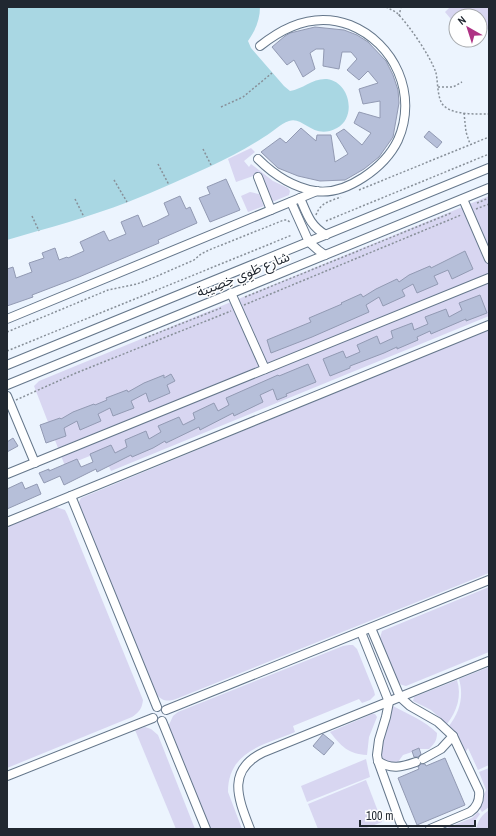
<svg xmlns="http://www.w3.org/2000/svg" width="496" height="836" font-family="'Archivo Narrow','Noto Sans Arabic',sans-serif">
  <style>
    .green { fill: #d8d6f1 }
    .water { fill: #a9d7e3 }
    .building { fill: #b6bfd9; stroke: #929ab3 }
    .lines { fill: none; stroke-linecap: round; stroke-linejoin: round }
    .minor-casing { stroke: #65778b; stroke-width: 10 }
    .path { stroke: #889099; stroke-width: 1.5; stroke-dasharray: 2 2; stroke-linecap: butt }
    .minor { stroke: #fff; stroke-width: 8 }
    .labels { text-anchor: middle; stroke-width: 3; stroke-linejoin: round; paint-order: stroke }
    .street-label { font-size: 14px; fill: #212831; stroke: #fff }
  </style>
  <rect width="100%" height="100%" fill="#ecf4fe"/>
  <g class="green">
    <polygon points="450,7 489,7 489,28 480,36 480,16 456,16 456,25 445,12"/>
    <polygon points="251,148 255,152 244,161 249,167 251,164 273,181 288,188 290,191 289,195 272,202 259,174 236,182 228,159"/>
    <polygon points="250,192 259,194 264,206 248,212 241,196"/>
    <polygon points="489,196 489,316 111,471 102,451 65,466 34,386 39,381"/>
    <path d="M489,329V573L176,699C167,702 162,701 156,694L80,507L79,502L81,498Z"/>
    <path d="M56,507L65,510L67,514L143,700C142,709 139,712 132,717L7,768V527Z"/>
    <polygon points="489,587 489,652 406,686 402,685 397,682 380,638 382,631"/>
    <path d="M349,645H353L357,649L374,691L375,695L370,700L362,703L359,699L293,726L295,732C264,745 228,751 228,792L242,829H210L168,727L173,716L178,712L343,646Z"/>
    <path d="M489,667V765L478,770L468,748L465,753L458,737L449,726C460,712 464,696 459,679Z"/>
    <path d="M457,680C462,696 457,711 447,724L431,710L413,701L414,697Z"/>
    <path d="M393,706C408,714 425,721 437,733C437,741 434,744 429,749H421L403,755L398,762L393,763L386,762L382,759L380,753L384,737Z"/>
    <path d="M372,714H375L377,717L369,737L367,755C348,754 341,746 330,732Z"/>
    <polygon points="145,727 151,729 158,735 195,829 176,829 135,730"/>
    <polygon points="366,759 370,777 307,802 301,786"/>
    <path d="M489,768V807L482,812L480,809C482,802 482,797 486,790L479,772Z"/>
    <polygon points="366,780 382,822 364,829 318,829 308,804"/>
    <path d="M489,810V829H476C478,820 482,815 489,810Z"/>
    <polygon points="478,812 480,814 475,821 473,829 444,829 472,818"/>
  </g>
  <path class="water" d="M7,7H260C260,20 255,31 248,41L251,48L284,86L290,91C303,89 313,78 327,79C350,82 357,117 337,128C313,141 304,116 289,121C280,124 273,132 264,137C247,148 230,157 211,166C184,178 156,191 128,202C89,217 48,228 7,240Z"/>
  <g class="building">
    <polygon points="315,27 344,30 357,35 368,42 386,61 393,75 398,90 399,103 393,137 379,157 364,169 345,180 320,181 298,176 278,168 261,152 280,138 286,143 301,128 316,141 317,135 331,135 335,162 348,154 336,134 344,129 362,145 371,133 354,123 359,112 380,118 380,101 363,104 359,89 378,83 368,71 359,80 347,70 357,59 351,52 342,52 339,69 323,66 324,49 316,49 310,53 315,69 303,77 294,60 287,65 272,47 285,36 290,33"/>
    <polygon points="429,131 442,142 437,148 424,137"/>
    <polygon points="226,179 240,210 210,222 199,198 210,194 207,187"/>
    <polygon points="180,196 186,209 190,207 197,223 158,240 159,243 79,277 32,295 33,297 7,306 7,269 13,267 16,278 32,272 29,263 44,258 42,253 55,248 59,260 67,257 68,258 84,251 80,242 104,231 109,241 126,234 121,222 138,215 143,227 157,221 169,215 164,203"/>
    <polygon points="465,251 473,269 452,279 448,270 434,276 438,284 417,293 413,284 402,290 405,296 383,306 379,297 366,305 369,312 312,337 271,353 267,340 311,322 309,318 342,304 341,303 361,294 363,297 376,289 397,279 399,282 409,275 430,266 431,268"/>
    <polygon points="480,295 487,313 466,321 466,319 431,334 430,331 417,337 418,340 397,349 397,347 384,353 350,366 350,368 330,376 323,359 343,351 346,358 360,352 357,345 377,336 380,344 393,338 391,331 412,323 414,330 428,324 425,317 446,309 449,317 462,310 459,303"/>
    <polygon points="308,364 316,382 286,394 287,396 277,400 273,389 260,395 263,402 234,416 233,413 200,430 199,427 166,443 165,441 153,448 132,457 131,455 97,472 96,469 64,485 60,476 44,483 39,473 49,469 49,471 77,459 81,467 93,462 90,454 111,445 115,453 127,447 125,440 146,431 149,439 161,432 158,426 179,417 183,425 195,419 193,413 214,403 218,411 229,405 226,398 278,375 279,376"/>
    <polygon points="171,374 175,381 167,385 170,393 149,402 146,393 131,401 134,408 113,416 110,408 98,414 101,421 80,430 77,421 64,428 66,436 46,443 40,425 60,418 61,419 73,412 94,404 95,405 107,400 106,398 127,390 128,392 144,383 164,375 164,378"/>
    <polygon points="13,438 18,446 7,452 7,442"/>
    <polygon points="22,482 25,489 37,484 41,494 7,509 7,489"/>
    <polygon points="323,734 334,743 324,755 313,746"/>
    <polygon points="419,748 421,754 418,757 414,757 412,751"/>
    <polygon points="445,758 465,805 417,825 398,778 419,769 418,767 421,764 425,764 426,766"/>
  </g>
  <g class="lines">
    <defs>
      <g id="minor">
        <path d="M258,159C274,175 292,187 315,191C346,196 385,167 398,140C418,95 395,43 350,25C316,12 286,25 260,46"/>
        <polyline points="258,177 271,210"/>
        <path d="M300,198C307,214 310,226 326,235"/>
        <polyline points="463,199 489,259"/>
        <polyline points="291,202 309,242 318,250 325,255"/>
        <polyline points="231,293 265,369"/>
        <polyline points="7,319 317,191"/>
        <polyline points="7,365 489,168"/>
        <polyline points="7,385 489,188"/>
        <polyline points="7,396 35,463"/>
        <polyline points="7,474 489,278"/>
        <polyline points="71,496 157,707"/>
        <polyline points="7,522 489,325"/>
        <path d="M371,628L400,697L410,706L438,722L453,736L479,791C480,800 477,807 470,812L430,829"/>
        <polyline points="361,632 389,702 386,717 379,740 377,755 378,761 400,822 404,829"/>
        <polyline points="166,710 489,580"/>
        <polyline points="162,721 206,829"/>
        <polyline points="423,759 441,749 453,736"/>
        <path d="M378,761C391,770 402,767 416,762"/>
        <polyline points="7,776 153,718"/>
        <path d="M250,829C238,798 226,770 264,752L489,661"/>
      </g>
    </defs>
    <use href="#minor" class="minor-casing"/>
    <g class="path">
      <path d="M386,7C390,9 394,11 397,13C409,25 431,57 436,73C438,81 437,100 444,106C454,115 476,114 489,114"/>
      <polyline points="399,16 401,7"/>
      <polyline points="438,87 453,87 462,82"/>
      <polyline points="221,107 243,97 272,73"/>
      <polyline points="464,113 466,132 470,144"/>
      <polyline points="203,149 211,165"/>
      <polyline points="158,164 169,185"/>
      <polyline points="114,180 127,202"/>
      <polyline points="359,190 489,137"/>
      <polyline points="75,199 84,217"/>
      <polyline points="477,203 489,198"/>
      <polyline points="476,209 489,204"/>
      <path d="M316,215C320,203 330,201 341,197"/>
      <polyline points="32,216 39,231"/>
      <polyline points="326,221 489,154"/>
      <polyline points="245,297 451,213"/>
      <polyline points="244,305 461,215"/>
      <polyline points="7,332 108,290 137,284 155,277 194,260 201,254 209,250 284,220 287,220 291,223"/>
      <polyline points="145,338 221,308"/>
      <polyline points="7,351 292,235"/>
      <polyline points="16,400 76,373 231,311"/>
    </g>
    <use href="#minor" class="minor"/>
  </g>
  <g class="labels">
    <g class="street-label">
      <text transform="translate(243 274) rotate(-22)" y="5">شارع طَوِي خِصِيبة</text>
    </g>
  </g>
  <rect width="496" height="836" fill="none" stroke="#212831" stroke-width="16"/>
  <g transform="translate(468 28) rotate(321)"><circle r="19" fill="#ffffff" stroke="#a6a9ad"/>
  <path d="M0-3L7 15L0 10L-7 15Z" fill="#ae3284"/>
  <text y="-6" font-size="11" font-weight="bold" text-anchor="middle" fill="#212831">N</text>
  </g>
  <path d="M360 820v6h115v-6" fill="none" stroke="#212831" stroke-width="2"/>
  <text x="366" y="820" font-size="12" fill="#212831" stroke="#ffffff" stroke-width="3" paint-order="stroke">100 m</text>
</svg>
